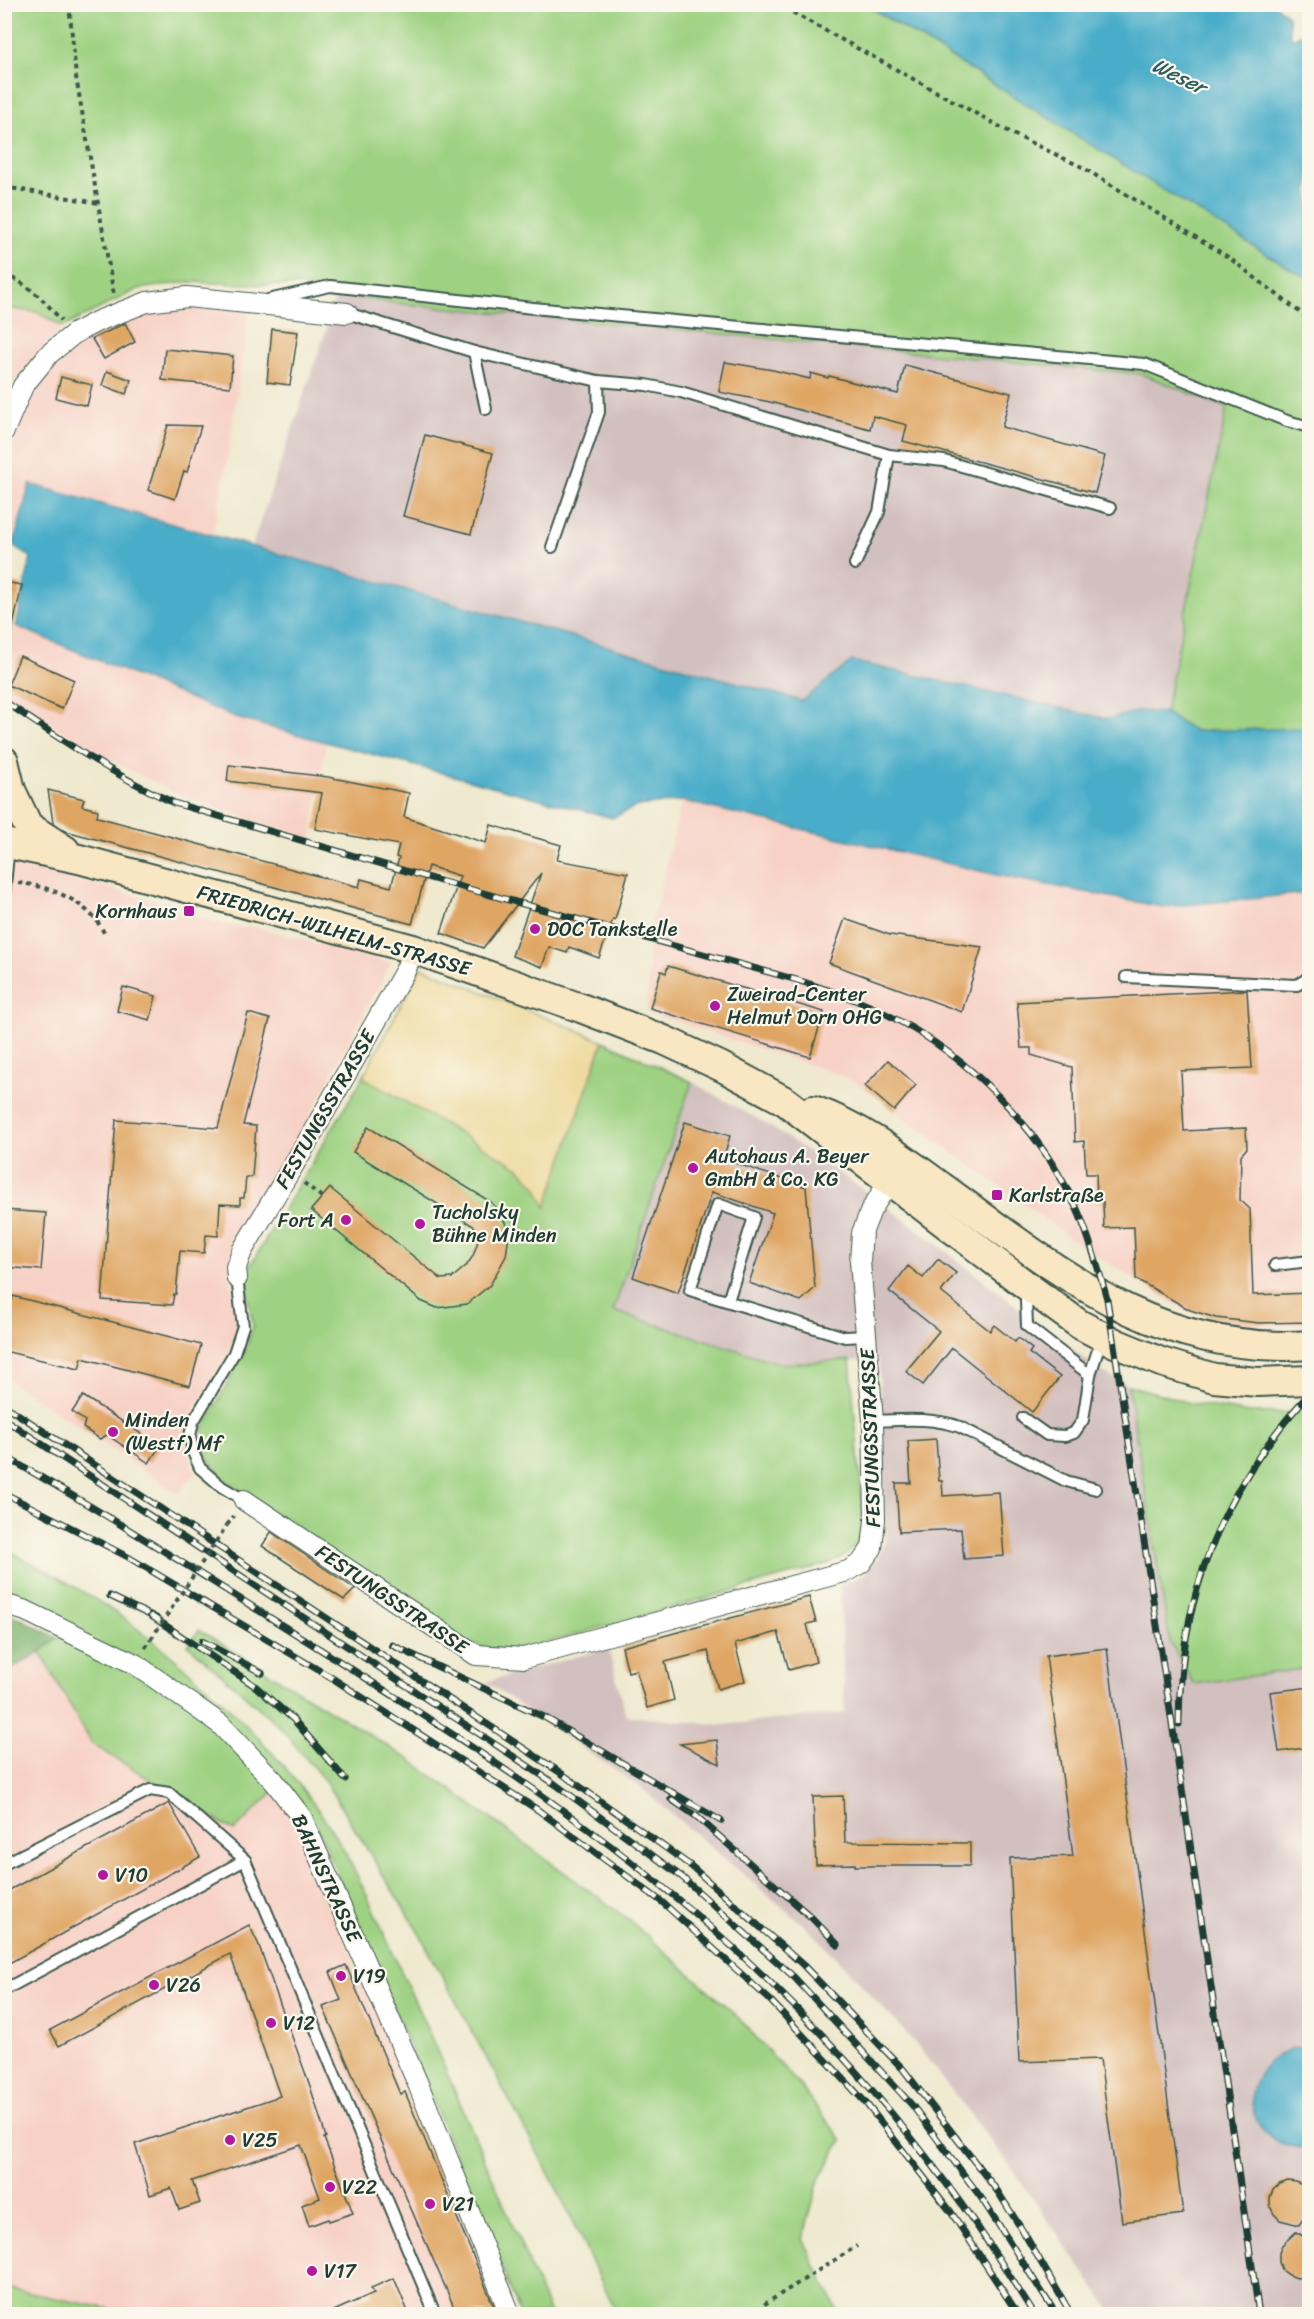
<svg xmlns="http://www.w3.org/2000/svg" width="1314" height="2319" font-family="Sriracha,sans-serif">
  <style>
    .built { fill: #f7d1c6 }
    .industrial { fill: #d2bfbf }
    .green { fill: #9ed182; stroke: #5e875b; stroke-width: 1.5 }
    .forest { fill: #7eb370; stroke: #4e7852; stroke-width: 1.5 }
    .sand { fill: #eeda9e; stroke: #868c69; stroke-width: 1.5 }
    .water { fill: #4aadc9; stroke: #34757e; stroke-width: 1.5 }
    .building { fill: #dfa663 }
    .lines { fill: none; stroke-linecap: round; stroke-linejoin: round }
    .service-casing { stroke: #3e574b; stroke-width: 14 }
    .minor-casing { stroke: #3e574b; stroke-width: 22 }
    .secondary-casing { stroke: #3e574b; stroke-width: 32 }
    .path { stroke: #3e574b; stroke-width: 4; stroke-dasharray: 4.5 4.5; stroke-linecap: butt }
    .service { stroke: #fff; stroke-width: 10 }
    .minor { stroke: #fff; stroke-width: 20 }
    .secondary { stroke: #f9e7c3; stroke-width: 28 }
    .rail-casing { stroke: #1f3d34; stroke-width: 7 }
    .rail { stroke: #fbf7ec; stroke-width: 4.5; stroke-dasharray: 14; stroke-linecap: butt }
    .path-bridge { stroke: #3e574b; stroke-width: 4; stroke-dasharray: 4.5 4.5; stroke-linecap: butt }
    .poi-dot { fill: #b5179e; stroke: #fbf7ec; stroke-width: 2 }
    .labels { text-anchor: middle; stroke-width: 4.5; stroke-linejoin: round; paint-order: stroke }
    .poi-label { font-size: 20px; fill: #1f3d34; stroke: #fbf7ec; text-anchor: start }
    .street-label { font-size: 20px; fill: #1f3d34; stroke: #fbf7ec }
    .water-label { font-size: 21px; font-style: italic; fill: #2c5f61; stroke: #fbf7ec }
  </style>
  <rect width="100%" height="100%" fill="#fbf7ec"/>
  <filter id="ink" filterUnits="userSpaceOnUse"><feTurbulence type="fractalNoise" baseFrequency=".0167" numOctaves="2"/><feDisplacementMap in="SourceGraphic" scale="12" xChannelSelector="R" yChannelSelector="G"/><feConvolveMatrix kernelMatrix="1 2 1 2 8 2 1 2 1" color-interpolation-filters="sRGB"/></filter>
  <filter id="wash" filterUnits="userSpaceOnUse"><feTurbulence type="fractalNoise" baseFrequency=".008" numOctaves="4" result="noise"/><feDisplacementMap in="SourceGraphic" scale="24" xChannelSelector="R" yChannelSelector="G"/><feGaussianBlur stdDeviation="1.35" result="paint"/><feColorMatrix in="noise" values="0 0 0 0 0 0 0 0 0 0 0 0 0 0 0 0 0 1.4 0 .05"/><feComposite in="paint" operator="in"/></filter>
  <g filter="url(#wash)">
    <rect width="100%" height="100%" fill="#efe9cf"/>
    <g class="built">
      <polygon points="183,305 249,312 227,461 213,535 30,484 13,546 5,541 5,455 28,400 57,362 89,338 126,319"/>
      <polygon points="5,308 37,312 63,327 39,351 11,388 5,404"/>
      <polygon points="16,626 239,719 326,742 311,839 189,799 97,754 8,695 5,681 4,632 13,634"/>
      <polygon points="682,801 1001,876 1163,907 1309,893 1309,1325 1243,1326 1186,1311 1083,1247 857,1083 832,1072 647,1012 650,931"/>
      <polygon points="4,855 36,869 171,905 170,910 246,929 247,925 391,963 231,1264 232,1288 238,1326 230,1351 188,1420 186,1436 188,1454 196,1472 179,1494 5,1378"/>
      <polygon points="40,1652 92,1744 274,1792 297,1824 500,2314 48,2314 43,2296 5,2288 4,1672"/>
    </g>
    <g class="industrial">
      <polygon points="335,294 1142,374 1227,408 1165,713 1139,711 1108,719 853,661 802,701 252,546 330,319"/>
      <polygon points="692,1082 763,1122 824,1162 912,1225 1100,1371 1128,1385 1170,1642 1194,1684 1309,1668 1309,2314 1113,2314 1010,2166 916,2044 813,1933 640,1787 486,1682 608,1648 626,1716 723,1725 845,1713 840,1585 863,1575 877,1558 886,1540 879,1360 782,1364 612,1311"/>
    </g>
    <g class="green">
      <polygon points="5,5 866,5 1292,270 1309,278 1309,728 1195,731 1165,713 1227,408 1142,374 386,302 335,294 301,286 188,282 138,289 63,327 37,312 5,308"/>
      <path d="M603,1041L692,1082L613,1311L782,1364L850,1360L864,1523C857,1548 851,1554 828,1564L524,1649H489L463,1642L222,1477L205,1455L203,1430L247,1346L253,1326L248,1297L247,1271L363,1077L518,1167L535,1185L546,1206Z"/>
      <polygon points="1128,1385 1190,1403 1249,1413 1309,1412 1309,1668 1194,1684 1170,1642"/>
      <path d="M4,1548C47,1571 91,1594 130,1623C199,1676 264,1736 316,1807C352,1855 376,1917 401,1971C453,2084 502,2199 550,2314H520L491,2240L318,1829L284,1781L234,1831L92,1744L40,1652L70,1627L5,1594Z"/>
      <polygon points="199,1630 409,1759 628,1919 734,2013 800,2086 842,2140 819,2179 803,2239 839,2314 617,2314 556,2187 419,1933 325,1781 279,1726 188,1645"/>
      <polygon points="5,2288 135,2314 5,2314"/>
    </g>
    <polygon class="forest" points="5,1613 17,1617 57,1638 40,1652 5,1672"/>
    <polygon class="sand" points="421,967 603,1041 546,1207 535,1185 518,1167 363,1077"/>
    <g class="water">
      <path d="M867,5H1275C1297,21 1285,18 1291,38H1295L1309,28V278L1292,270Z"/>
      <polygon points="30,484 802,701 852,661 1108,719 1139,711 1165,713 1195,731 1309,728 1309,893 1163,907 1001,876 682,801 638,806 612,818 239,719 16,626 31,557 13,546"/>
      <path d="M1293,2048H1309V2148C1243,2150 1230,2071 1293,2048Z"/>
    </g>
    <g id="blocks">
      <g class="building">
        <polygon points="125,323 135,342 104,359 92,339"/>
        <polygon points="272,329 298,332 290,385 267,382"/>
        <polygon points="165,349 233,356 230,387 162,380"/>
        <polygon points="725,362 773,370 810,379 811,373 828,378 829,376 898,394 905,365 1011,393 1002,427 1105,456 1095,493 903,441 907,425 873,416 870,429 770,402 719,392"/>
        <polygon points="107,371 131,380 126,394 102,385"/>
        <polygon points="61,377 92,385 87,406 56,398"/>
        <polygon points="168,425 201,426 187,472 184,471 175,499 148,490"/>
        <polygon points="425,435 493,453 471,534 403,516"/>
        <polygon points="4,582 22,585 11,635 4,634"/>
        <polygon points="20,656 74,680 62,709 8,685"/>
        <polygon points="229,765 328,777 409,793 404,817 486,843 491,825 561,845 557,860 628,873 615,920 613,919 599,958 569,947 567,953 549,947 542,967 512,956 541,873 483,948 441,933 460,876 428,866 412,924 66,831 53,822 48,790 84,799 82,806 98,810 97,817 359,887 361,879 391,887 399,858 396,857 399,845 315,829 322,793 227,781"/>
        <polygon points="845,919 890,935 982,947 962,1012 829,963"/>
        <polygon points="668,966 824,1012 810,1057 650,1008 661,971 666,973"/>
        <polygon points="123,987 156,996 150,1020 117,1011"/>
        <polygon points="1247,990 1252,1068 1181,1071 1184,1131 1246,1128 1247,1148 1241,1155 1240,1200 1250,1209 1253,1295 1310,1293 1310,1322 1259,1323 1216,1318 1190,1310 1136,1279 1134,1227 1104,1228 1103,1202 1097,1202 1096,1174 1086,1174 1084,1141 1075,1142 1072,1067 1031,1055 1031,1048 1021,1048 1017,1002"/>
        <polygon points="248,1013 270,1019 243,1125 256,1126 252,1177 246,1177 244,1198 240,1198 240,1205 220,1204 218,1236 206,1235 204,1253 180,1251 176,1294 174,1294 172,1305 102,1300 116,1120 218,1128"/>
        <polygon points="888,1060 916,1085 894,1111 865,1086"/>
        <polygon points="685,1122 730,1136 723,1159 806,1187 815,1288 801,1301 749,1283 773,1213 712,1192 678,1293 633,1277"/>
        <polygon points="368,1127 491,1202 502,1214 509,1234 506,1256 490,1285 467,1304 437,1308 421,1301 311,1210 330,1188 441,1279 452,1278 467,1265 473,1256 479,1238 475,1227 353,1152"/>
        <polygon points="4,1210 46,1213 41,1270 4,1267"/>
        <polygon points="938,1259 956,1273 941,1292 990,1331 994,1325 1015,1342 1018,1338 1032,1349 1029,1353 1060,1377 1032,1412 952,1348 923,1385 906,1371 939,1331 889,1291 908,1266 923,1278"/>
        <polygon points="13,1296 201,1345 190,1386 82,1358 79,1369 4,1351 4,1329"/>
        <polygon points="83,1396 160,1446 149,1463 107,1435 100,1439 83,1428 85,1421 72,1412"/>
        <polygon points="936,1439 939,1481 942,1481 943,1496 999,1492 1004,1556 964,1559 961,1529 899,1532 896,1483 911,1483 908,1441"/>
        <polygon points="271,1532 355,1589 344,1600 294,1567 262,1546"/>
        <polygon points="809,1597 816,1622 807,1624 816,1662 789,1670 778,1632 756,1638 735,1644 745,1681 718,1689 708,1651 685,1657 665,1662 674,1700 647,1708 636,1670 628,1672 622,1647"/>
        <polygon points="1107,1648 1183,2214 1122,2222 1100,2059 1019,2062 1010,1858 1073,1856 1046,1656"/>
        <polygon points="1310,1687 1310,1747 1279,1752 1270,1692"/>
        <polygon points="717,1740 720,1764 680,1744"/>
        <polygon points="843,1796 845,1842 970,1843 970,1866 855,1866 855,1864 816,1865 813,1797"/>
        <polygon points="169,1803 200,1857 4,1966 4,1893"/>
        <polygon points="249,1925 258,1943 310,2086 326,2137 324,2138 353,2213 329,2221 328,2219 309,2226 302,2205 320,2198 301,2145 192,2181 200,2203 179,2210 171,2188 150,2195 135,2144 280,2096 230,1954 59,2046 50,2030"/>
        <polygon points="346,1965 400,2094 405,2092 497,2314 457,2314 323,2007 341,2000 330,1972"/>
        <polygon points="1288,2181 1296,2182 1304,2186 1310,2196 1309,2210 1299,2225 1280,2220 1274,2214 1270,2206 1270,2198 1273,2190 1280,2184"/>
        <polygon points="1296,2232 1310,2240 1310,2276 1297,2278 1289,2275 1282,2270 1279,2262 1279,2253 1282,2245"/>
        <polygon points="394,2278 409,2314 327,2314 374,2293 371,2288"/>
      </g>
    </g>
  </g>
  <g filter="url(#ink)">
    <use href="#blocks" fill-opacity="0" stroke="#3e574b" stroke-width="1.5"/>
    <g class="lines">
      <defs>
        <g id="service">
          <polyline points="268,300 330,286 533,308 1144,364 1287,421 1310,427"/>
          <polyline points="347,313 474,352 486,409"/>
          <polyline points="474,352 598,381 599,412 552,547"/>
          <polyline points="598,381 646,385 681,392 889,455 944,461 1110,508"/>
          <polyline points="855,564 879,512 889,455"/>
          <polyline points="4,895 9,845"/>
          <polyline points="1126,977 1297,985 1310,977"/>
          <polyline points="1275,1265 1310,1261"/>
          <polyline points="237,1278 243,1326 234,1353 193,1422 190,1436 193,1452 200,1468 222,1487 244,1500"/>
          <polyline points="1031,1289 1026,1301 1027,1326 1090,1375"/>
          <polyline points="728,1301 754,1217 718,1204 690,1290 845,1337 866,1336"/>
          <polyline points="1023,1418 1047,1435 1065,1436 1074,1433 1083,1420 1090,1375 1102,1337"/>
          <path d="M873,1421C903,1420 931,1417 960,1427L1066,1481L1096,1489"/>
          <polyline points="4,1864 150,1790 169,1793 245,1860 435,2314"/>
          <polyline points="4,1990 245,1860"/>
        </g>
        <g id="minor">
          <polyline points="4,431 23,386 49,354 75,333 98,321 147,302 187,297 347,313"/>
          <polyline points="237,1278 236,1267 242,1251 305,1146 406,969 413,949"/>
          <polyline points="244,1500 476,1655 524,1658 848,1571 861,1563 872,1548 875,1520 873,1421 860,1261 862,1233 871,1210 896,1171"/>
          <polyline points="4,1604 26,1611 135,1664 220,1724 274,1781 302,1818 418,2084 510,2314"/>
        </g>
        <g id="secondary">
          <polyline points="4,761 11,790 28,826 65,850"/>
          <polyline points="4,843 79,859 413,949 581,1008 664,1040 722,1067 785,1101 1031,1289 1079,1324 1115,1343 1161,1362 1214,1378 1258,1382 1310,1380"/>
          <path d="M813,1110C860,1126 902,1158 942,1187C1058,1271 1157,1356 1310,1345"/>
        </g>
      </defs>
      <use href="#service" class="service-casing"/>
      <use href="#minor" class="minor-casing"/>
      <use href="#secondary" class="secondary-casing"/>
      <g class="path">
        <polyline points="69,4 76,77 114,295"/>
        <polyline points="777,4 1015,135 1082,167 1228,257 1310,320"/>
        <polyline points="4,187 98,203"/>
        <path d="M4,275C29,283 45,302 61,320"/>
        <path d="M18,883C52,886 91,903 105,935"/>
        <polyline points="304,1183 322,1197"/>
        <polyline points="227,1525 234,1516"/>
        <polyline points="145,1648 151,1639"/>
        <polyline points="749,2314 857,2246"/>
      </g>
      <use href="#service" class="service"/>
      <use href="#minor" class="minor"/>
      <use href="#secondary" class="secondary"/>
      <defs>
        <g id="rail">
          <path d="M4,701C60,739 113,775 174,803L433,879L797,980C828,990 860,1000 890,1016C970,1057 1039,1127 1077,1209C1090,1238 1098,1268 1107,1299L1184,1802L1259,2314"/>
          <polyline points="4,1405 561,1773 691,1866 803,1965 903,2069 998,2192 1024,2233 1071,2314"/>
          <polyline points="4,1419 555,1784 682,1877 794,1977 912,2105 982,2199 1056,2314"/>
          <path d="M4,1456C107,1514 207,1578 307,1641C473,1745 637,1851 777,1989C847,2057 911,2133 967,2212C991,2245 1012,2280 1034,2314"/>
          <polyline points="4,1493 128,1557 332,1678 538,1810 662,1902 770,2000 865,2102 951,2212 1018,2314"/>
          <polyline points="110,1596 156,1618"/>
          <polyline points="150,1615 255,1686 293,1719 345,1779"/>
          <polyline points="202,1641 262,1673"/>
          <polyline points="392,1645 544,1717 721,1821"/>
          <path d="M1179,1724C1179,1596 1222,1487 1310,1393"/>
          <polyline points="671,1799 696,1816 811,1917 838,1945"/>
        </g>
      </defs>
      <use href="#rail" class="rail-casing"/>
      <use href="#rail" class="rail"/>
      <polyline class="path-bridge" points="151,1639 227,1525"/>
    </g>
  </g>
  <g class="poi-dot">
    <rect x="183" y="905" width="12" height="12" rx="3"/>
    <circle cx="535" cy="929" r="6"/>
    <circle cx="715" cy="1006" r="6"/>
    <circle cx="693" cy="1168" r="6"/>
    <rect x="991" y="1189" width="12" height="12" rx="3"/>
    <circle cx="346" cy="1220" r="6"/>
    <circle cx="420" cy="1224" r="6"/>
    <circle cx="113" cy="1432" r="6"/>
    <circle cx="103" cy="1875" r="6"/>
    <circle cx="341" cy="1976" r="6"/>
    <circle cx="154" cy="1985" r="6"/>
    <circle cx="271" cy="2023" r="6"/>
    <circle cx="230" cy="2140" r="6"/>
    <circle cx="330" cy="2187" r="6"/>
    <circle cx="430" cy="2204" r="6"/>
    <circle cx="312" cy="2271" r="6"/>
  </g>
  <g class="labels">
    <g class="poi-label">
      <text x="177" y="918" text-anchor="end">Kornhaus</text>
      <text x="547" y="936">DOC Tankstelle</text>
      <text x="727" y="1001">Zweirad-Center<tspan x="727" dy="23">Helmut Dorn OHG</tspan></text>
      <text x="705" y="1163">Autohaus A. Beyer<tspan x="705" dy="23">GmbH &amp; Co. KG</tspan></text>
      <text x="1009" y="1202">Karlstraße</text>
      <text x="432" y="1219">Tucholsky<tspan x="432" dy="23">Bühne Minden</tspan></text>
      <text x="334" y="1227" text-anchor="end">Fort A</text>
      <text x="125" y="1427">Minden<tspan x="125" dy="23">(Westf) Mf</tspan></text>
      <text x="115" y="1882">V10</text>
      <text x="353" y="1983">V19</text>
      <text x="166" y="1992">V26</text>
      <text x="283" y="2030">V12</text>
      <text x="242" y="2147">V25</text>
      <text x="342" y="2194">V22</text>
      <text x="442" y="2211">V21</text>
      <text x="324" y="2278">V17</text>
    </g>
    <g class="street-label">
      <text transform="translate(334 930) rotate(16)" y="7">FRIEDRICH-WILHELM-STRASSE</text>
      <text transform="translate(325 1109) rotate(-60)" y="7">FESTUNGSSTRASSE</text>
      <text transform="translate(870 1438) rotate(-92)" y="7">FESTUNGSSTRASSE</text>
      <text transform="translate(392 1599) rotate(34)" y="7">FESTUNGSSTRASSE</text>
      <text transform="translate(327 1878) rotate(65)" y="7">BAHNSTRASSE</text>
    </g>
    <g class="water-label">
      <text transform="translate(1179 76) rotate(26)" y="7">Weser</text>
    </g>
  </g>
  <rect width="1314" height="2319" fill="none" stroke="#fbf7ec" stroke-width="24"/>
</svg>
